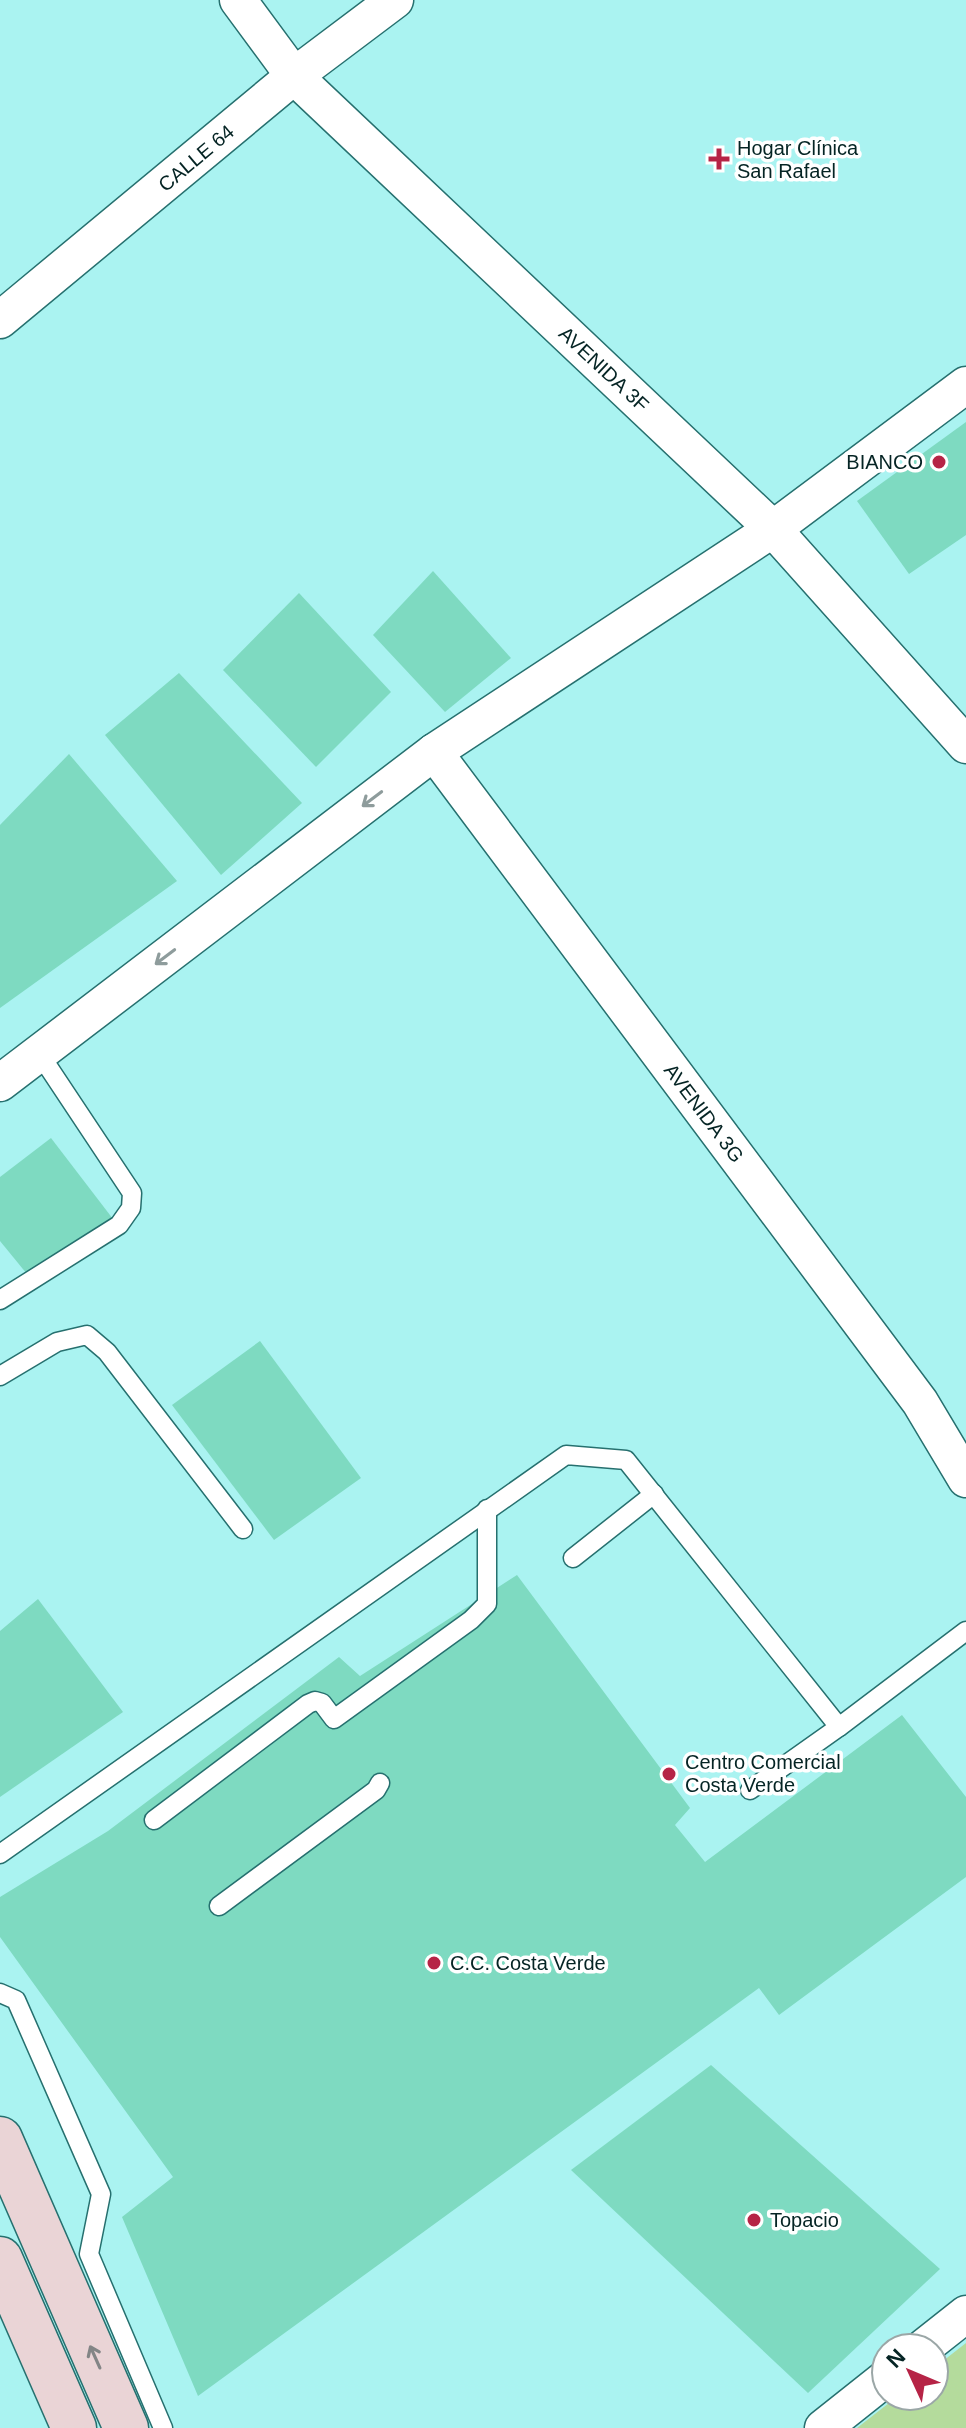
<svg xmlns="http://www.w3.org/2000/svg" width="966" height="2428" font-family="Arial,sans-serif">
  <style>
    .green { fill: #b4db9c }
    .building { fill: #7edac1 }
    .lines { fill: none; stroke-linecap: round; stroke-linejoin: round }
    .lane-casing { stroke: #26706f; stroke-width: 21 }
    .street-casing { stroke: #26706f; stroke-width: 39 }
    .secondary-casing { stroke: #26706f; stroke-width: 47 }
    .lane { stroke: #fff; stroke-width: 18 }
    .street { stroke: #fff; stroke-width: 36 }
    .secondary { stroke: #ead4d6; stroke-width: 44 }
    .oneway { stroke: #8e9c9c }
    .oneway2 { stroke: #838586 }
    .poi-dot { fill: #b62446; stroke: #fff; stroke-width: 3 }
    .labels { text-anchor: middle; stroke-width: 7; stroke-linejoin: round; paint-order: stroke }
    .poi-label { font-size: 20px; fill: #052424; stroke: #fff; text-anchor: start }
    .street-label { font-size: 20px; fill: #052424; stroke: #fff }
  </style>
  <rect width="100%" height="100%" fill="#aaf3f1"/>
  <polygon class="green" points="966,2343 966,2428 857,2428 898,2396 934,2396 934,2368"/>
  <g class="building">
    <polygon points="966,422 966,535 909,574 857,501"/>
    <polygon points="433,571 511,658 445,712 373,635"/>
    <polygon points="299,593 391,692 316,767 223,670"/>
    <polygon points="179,673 302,803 221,875 105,735"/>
    <polygon points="69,754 177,881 0,1008 0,825"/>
    <polygon points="51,1138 113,1219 27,1274 0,1241 0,1177"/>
    <polygon points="260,1341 361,1478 274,1540 172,1405"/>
    <polygon points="517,1575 690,1808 675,1825 705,1862 902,1715 966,1797 966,1877 779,2015 759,1988 198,2396 122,2217 173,2177 0,1937 0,1897 108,1831 339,1657 360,1676"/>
    <polygon points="38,1599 123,1712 0,1797 0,1631"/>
    <polygon points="711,2065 940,2269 808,2393 571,2170"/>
  </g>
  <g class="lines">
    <defs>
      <g id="lane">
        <polyline points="0,1300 119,1225 131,1208 132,1193 39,1053"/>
        <polyline points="0,1376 57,1342 87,1335 107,1352 243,1529"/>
        <polyline points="573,1558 654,1494"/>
        <polyline points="750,1790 839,1727"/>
        <polyline points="154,1820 308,1704 315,1701 322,1703 334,1719 471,1620 487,1604 487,1509"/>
        <polyline points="0,1854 566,1455 626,1460 839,1727 966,1631"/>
        <polyline points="219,1906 376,1790 380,1783"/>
        <polyline points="0,1993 16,2000 101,2194 89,2254 163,2428"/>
      </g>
      <g id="street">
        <polyline points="238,0 294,76 773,529 966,745"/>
        <polyline points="0,320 294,76 395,0"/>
        <polyline points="434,752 920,1402 966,1479"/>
        <polyline points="0,1083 434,752 773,529 966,385"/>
        <polyline points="923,2348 966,2314"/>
        <polyline points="823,2428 886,2378"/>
      </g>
      <g id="secondary">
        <polyline points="0,2139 126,2428"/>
        <polyline points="0,2259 74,2428"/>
      </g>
    </defs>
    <use href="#lane" class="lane-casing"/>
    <use href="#street" class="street-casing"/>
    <use href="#secondary" class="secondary-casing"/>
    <use href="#lane" class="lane"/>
    <use href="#street" class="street"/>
    <use href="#secondary" class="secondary"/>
  </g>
  <defs><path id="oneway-shaft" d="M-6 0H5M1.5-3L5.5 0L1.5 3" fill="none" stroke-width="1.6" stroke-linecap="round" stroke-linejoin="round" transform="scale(2)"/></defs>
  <g class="oneway">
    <use href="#oneway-shaft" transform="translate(372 799) rotate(143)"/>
    <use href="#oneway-shaft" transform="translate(165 957) rotate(143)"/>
  </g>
  <use class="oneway2" href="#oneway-shaft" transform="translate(95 2357) rotate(-114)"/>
  <g class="poi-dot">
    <path d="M715 147h8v8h8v8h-8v8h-8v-8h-8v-8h8z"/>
    <circle cx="939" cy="462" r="8"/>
    <circle cx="669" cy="1774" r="8"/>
    <circle cx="434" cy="1963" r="8"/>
    <circle cx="754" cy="2220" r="8"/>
  </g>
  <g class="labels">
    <g class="poi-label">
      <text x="737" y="155">Hogar Clínica<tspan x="737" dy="23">San Rafael</tspan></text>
      <text x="923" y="469" text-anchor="end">BIANCO</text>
      <text x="685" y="1769">Centro Comercial<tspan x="685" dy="23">Costa Verde</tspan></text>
      <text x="450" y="1970">C.C. Costa Verde</text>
      <text x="770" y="2227">Topacio</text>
    </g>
    <g class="street-label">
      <text transform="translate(196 158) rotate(-40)" y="7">CALLE 64</text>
      <text transform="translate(604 369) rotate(43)" y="7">AVENIDA 3F</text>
      <text transform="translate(704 1113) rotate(53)" y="7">AVENIDA 3G</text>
    </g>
  </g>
  <g transform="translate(910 2372) rotate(314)"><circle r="38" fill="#ffffff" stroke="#9ba7a7" stroke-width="2"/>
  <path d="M0-6L14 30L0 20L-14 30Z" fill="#b62446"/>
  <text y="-12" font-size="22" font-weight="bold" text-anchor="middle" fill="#052424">N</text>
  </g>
</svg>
